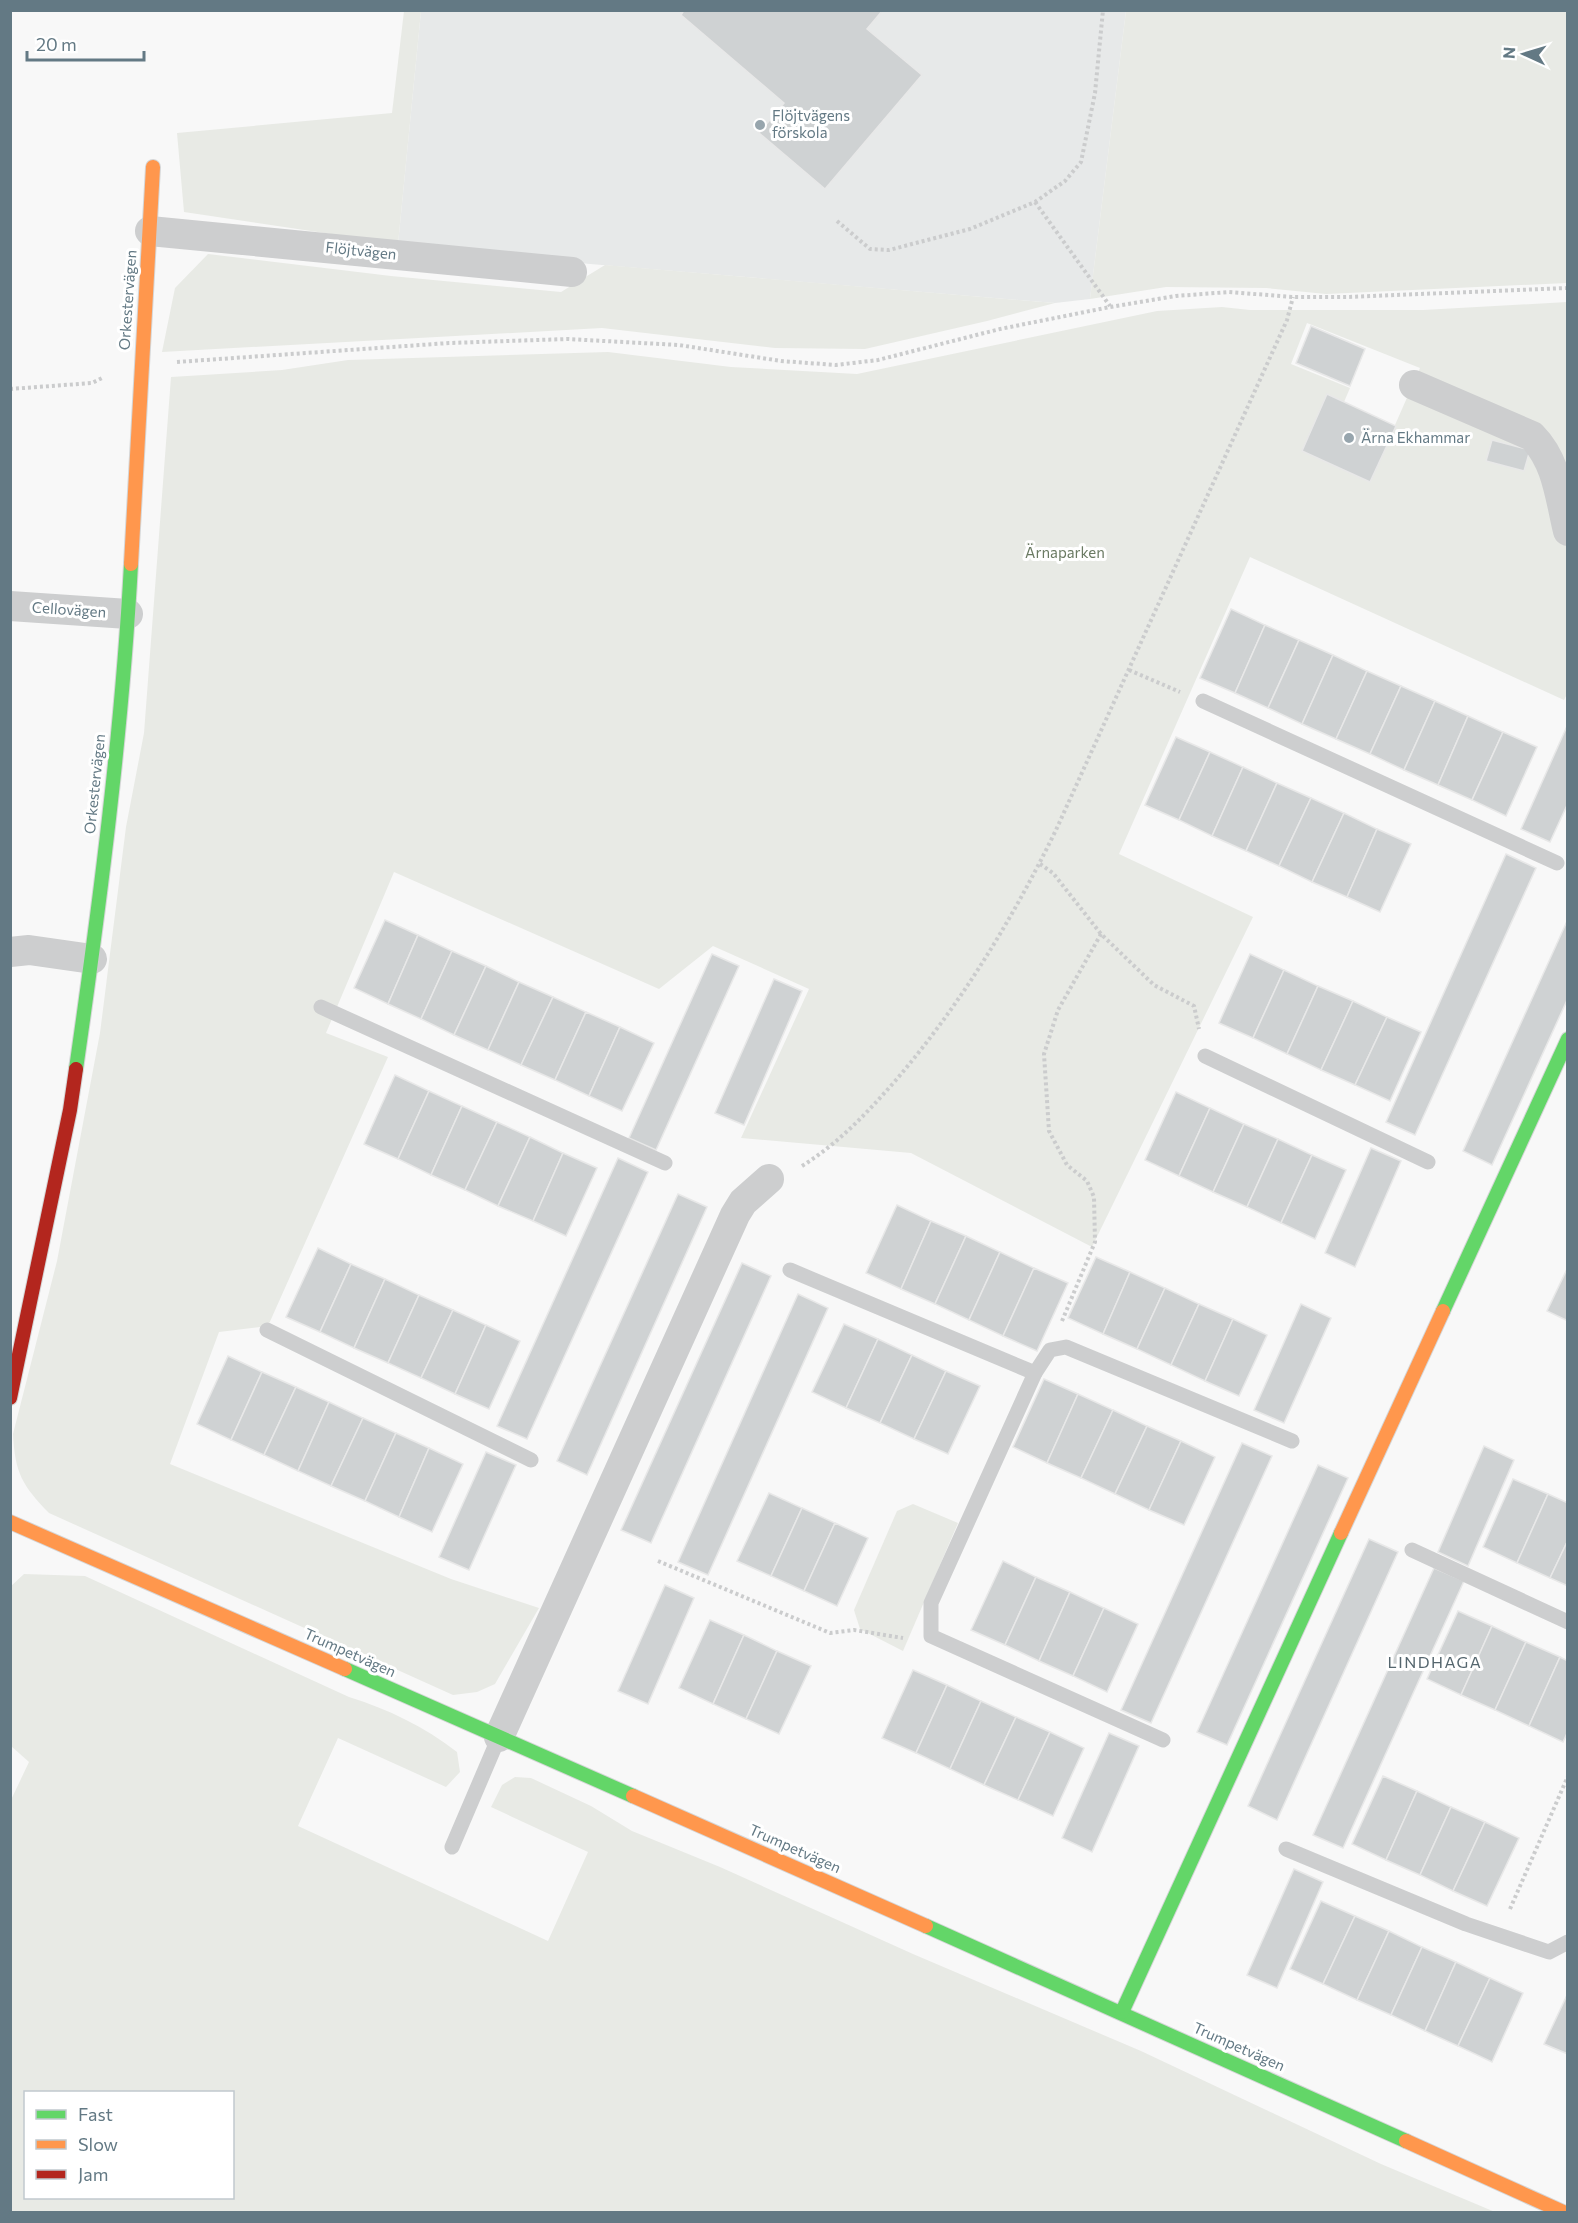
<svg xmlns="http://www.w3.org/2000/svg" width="1578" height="2223" font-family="Commissioner,sans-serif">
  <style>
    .built { fill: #e7e9e9 }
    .green { fill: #e8eae5; fill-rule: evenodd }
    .building { fill: #cfd2d3; stroke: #e8e8e8; stroke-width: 1.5 }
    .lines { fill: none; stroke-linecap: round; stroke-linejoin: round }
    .fast-casing { stroke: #d5d6d7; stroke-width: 16 }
    .slow-casing { stroke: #d5d6d7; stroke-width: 16 }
    .jam-casing { stroke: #d5d6d7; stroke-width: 16 }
    .path { stroke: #cbcccd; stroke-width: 4; stroke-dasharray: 3 3; stroke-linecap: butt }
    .lane { stroke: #cdcecf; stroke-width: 15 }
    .street { stroke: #cdcecf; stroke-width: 30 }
    .fast { stroke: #63d668; stroke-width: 14 }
    .slow { stroke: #ff974d; stroke-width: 14 }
    .jam { stroke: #b3261e; stroke-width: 14 }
    .poi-dot { fill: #97a5ad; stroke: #fff; stroke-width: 2 }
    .labels { text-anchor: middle; stroke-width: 6; stroke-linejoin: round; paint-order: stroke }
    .poi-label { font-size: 15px; fill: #637984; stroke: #fff; text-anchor: start }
    .street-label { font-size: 15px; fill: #637984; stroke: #fff }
    .park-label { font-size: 15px; fill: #6a7a62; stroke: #fff }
    .neighbourhood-label { font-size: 16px; letter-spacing: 1.5px; fill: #55666e; stroke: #fff }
  </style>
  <rect width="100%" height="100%" fill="#f8f8f8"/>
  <polygon class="built" points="421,11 1126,11 1090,299 1055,303 590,264 398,244"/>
  <g class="green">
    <polygon points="404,11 421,11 398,244 184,212 177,133 392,113"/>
    <polygon points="1126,11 1567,11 1567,283 1326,294 1266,288 1166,287 1090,299"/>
    <polygon points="208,254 391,276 561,292 605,265 1055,303 987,321 865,349 775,348 602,328 162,352 175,288"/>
    <path d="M1567,302V694L1564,700L1250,557L1119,854L1253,917L1092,1247L911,1153L741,1138L809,989L713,946L659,989L394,872L326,1033L388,1057L268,1326L219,1332L170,1464L451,1579L539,1608L495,1684L477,1692L453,1695L49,1513C22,1485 15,1473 13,1434L57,1261L100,1033L126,827L144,733L171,377L282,370L348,360L608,352L731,367L857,374L1157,311L1222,307L1250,310H1423ZM1307,323L1420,368L1370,482L1302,451L1327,395L1344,402L1350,388L1291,364Z"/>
    <polygon points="913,1504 958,1523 903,1651 860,1629 854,1610 897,1511"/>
    <path d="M24,1574L85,1576L349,1697C388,1709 425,1727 457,1752L460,1772L446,1787L338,1738L298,1826L548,1941L588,1852L491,1807L502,1785L515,1777L531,1778L591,1806L632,1831L720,1867L913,1954L1141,2051L1381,2164L1495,2212H11L10,1802L29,1762L11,1746L10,1587ZM26,2092H232V2198H26Z"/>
  </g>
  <g class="building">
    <polygon points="684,10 883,10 867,29 922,75 825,189 759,133 784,103 681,15"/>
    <polygon points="1311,326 1365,349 1350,386 1296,363"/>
    <polygon points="1327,394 1396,426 1370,482 1302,451"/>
    <polygon points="1492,440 1530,450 1524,471 1486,461"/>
    <polygon points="1231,609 1265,625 1235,693 1200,678"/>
    <polygon points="1265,625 1299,640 1268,708 1235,693"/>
    <polygon points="1299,640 1333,655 1302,724 1268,708"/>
    <polygon points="1333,655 1367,671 1336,739 1302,724"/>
    <polygon points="1367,671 1401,686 1370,754 1336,739"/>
    <polygon points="1401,686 1435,701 1404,770 1370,754"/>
    <polygon points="1435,701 1468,716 1438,785 1404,770"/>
    <polygon points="1468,716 1503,732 1472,800 1438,785"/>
    <polygon points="1568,724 1568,803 1550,842 1521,829"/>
    <polygon points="1503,732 1537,747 1506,816 1472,800"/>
    <polygon points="1176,737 1210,752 1179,820 1145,805"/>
    <polygon points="1210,752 1243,767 1212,836 1179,820"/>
    <polygon points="1243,767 1277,783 1246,851 1212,836"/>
    <polygon points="1277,783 1311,798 1279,866 1246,851"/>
    <polygon points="1311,798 1344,813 1312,882 1279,866"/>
    <polygon points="1344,813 1377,829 1347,897 1312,882"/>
    <polygon points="1377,829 1411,844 1380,912 1347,897"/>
    <polygon points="1506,854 1536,868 1415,1135 1386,1122"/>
    <polygon points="1568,919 1568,998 1492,1165 1463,1151"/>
    <polygon points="385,920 418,935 388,1004 354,988"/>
    <polygon points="418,935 452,951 421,1019 388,1004"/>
    <polygon points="452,951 486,966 454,1035 421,1019"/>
    <polygon points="712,954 739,966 656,1150 629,1138"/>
    <polygon points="1250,954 1284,970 1253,1038 1219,1023"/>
    <polygon points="486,966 519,982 488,1050 454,1035"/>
    <polygon points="1284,970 1318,986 1287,1054 1253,1038"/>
    <polygon points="774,979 802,991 744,1125 715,1113"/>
    <polygon points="519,982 553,997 521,1065 488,1050"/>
    <polygon points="1318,986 1353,1001 1321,1070 1287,1054"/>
    <polygon points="553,997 586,1012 555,1080 521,1065"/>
    <polygon points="1353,1001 1387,1017 1355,1085 1321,1070"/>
    <polygon points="586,1012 620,1027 589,1096 555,1080"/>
    <polygon points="1387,1017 1421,1032 1390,1101 1355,1085"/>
    <polygon points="620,1027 654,1043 622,1111 589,1096"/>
    <polygon points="395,1075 429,1091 398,1159 364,1144"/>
    <polygon points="429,1091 462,1106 431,1175 398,1159"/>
    <polygon points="1176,1092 1210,1108 1179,1176 1145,1160"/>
    <polygon points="462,1106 497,1122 465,1190 431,1175"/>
    <polygon points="1210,1108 1244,1124 1213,1192 1179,1176"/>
    <polygon points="497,1122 530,1137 498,1206 465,1190"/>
    <polygon points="1244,1124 1278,1139 1247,1207 1213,1192"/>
    <polygon points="530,1137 563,1153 533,1221 498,1206"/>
    <polygon points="1278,1139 1312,1155 1281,1223 1247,1207"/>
    <polygon points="1371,1148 1401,1161 1355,1267 1325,1253"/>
    <polygon points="563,1153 597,1168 566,1236 533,1221"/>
    <polygon points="1312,1155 1346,1170 1315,1239 1281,1223"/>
    <polygon points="618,1158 648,1172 527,1439 497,1426"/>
    <polygon points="678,1194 707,1207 587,1475 557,1461"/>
    <polygon points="897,1205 931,1221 901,1289 866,1273"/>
    <polygon points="931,1221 966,1236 935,1304 901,1289"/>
    <polygon points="966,1236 1000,1252 969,1320 935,1304"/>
    <polygon points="318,1248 351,1264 320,1332 286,1317"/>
    <polygon points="1000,1252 1034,1268 1003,1336 969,1320"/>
    <polygon points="1096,1257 1130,1272 1103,1334 1068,1318"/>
    <polygon points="742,1263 771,1276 651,1543 621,1530"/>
    <polygon points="351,1264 385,1279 354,1348 320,1332"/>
    <polygon points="1568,1267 1568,1321 1547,1311"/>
    <polygon points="1034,1268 1068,1283 1037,1351 1003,1336"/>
    <polygon points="1130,1272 1165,1288 1137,1349 1103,1334"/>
    <polygon points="385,1279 419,1295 388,1363 354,1348"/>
    <polygon points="1165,1288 1199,1304 1171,1365 1137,1349"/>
    <polygon points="798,1294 828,1308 708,1575 678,1562"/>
    <polygon points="419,1295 453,1310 421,1378 388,1363"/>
    <polygon points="1199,1304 1233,1319 1205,1381 1171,1365"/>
    <polygon points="1301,1304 1331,1318 1284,1423 1254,1410"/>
    <polygon points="453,1310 486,1325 455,1394 421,1378"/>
    <polygon points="1233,1319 1267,1335 1239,1396 1205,1381"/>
    <polygon points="844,1324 878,1339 846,1408 812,1392"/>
    <polygon points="486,1325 520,1341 489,1409 455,1394"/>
    <polygon points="878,1339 912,1355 880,1423 846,1408"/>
    <polygon points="912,1355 946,1371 914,1439 880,1423"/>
    <polygon points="228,1356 262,1372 231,1440 197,1424"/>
    <polygon points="946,1371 980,1386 948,1454 914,1439"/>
    <polygon points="262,1372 296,1387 264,1455 231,1440"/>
    <polygon points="1044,1379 1078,1394 1047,1463 1013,1447"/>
    <polygon points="296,1387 329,1402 298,1471 264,1455"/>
    <polygon points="1078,1394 1113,1410 1081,1478 1047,1463"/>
    <polygon points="329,1402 363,1418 331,1486 298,1471"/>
    <polygon points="1113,1410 1147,1426 1115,1494 1081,1478"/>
    <polygon points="363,1418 396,1433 365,1501 331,1486"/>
    <polygon points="1147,1426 1181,1441 1149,1510 1115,1494"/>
    <polygon points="396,1433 429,1448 399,1517 365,1501"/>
    <polygon points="1181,1441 1215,1457 1184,1525 1149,1510"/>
    <polygon points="1242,1443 1272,1456 1151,1723 1121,1710"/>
    <polygon points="1484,1446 1514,1460 1468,1566 1438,1552"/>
    <polygon points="429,1448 463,1464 432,1532 399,1517"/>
    <polygon points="486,1452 516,1465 469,1570 439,1557"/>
    <polygon points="1318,1465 1348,1478 1227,1745 1197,1732"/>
    <polygon points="1513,1479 1548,1494 1517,1563 1483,1547"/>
    <polygon points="769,1493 802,1508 771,1576 737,1561"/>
    <polygon points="1548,1494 1568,1503 1568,1540 1550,1578 1517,1563"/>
    <polygon points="802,1508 835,1523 804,1591 771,1576"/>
    <polygon points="835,1523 868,1538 837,1606 804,1591"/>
    <polygon points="1369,1539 1398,1552 1277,1820 1248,1806"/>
    <polygon points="1568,1540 1568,1586 1550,1578"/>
    <polygon points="1003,1561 1036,1577 1005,1645 971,1630"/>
    <polygon points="1434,1568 1464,1581 1343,1848 1313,1835"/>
    <polygon points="1036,1577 1070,1592 1039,1661 1005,1645"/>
    <polygon points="665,1585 694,1598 648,1704 618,1691"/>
    <polygon points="1070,1592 1104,1608 1073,1676 1039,1661"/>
    <polygon points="1104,1608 1138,1624 1107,1692 1073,1676"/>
    <polygon points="1458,1611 1492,1626 1461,1695 1427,1679"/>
    <polygon points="710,1620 744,1635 713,1704 679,1688"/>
    <polygon points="1492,1626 1526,1642 1495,1710 1461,1695"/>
    <polygon points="744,1635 777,1651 746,1719 713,1704"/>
    <polygon points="1526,1642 1560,1657 1529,1726 1495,1710"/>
    <polygon points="777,1651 811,1666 779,1734 746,1719"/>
    <polygon points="1560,1657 1568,1661 1568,1731 1563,1742 1529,1726"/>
    <polygon points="913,1670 947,1685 916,1753 882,1738"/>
    <polygon points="947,1685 981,1701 950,1769 916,1753"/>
    <polygon points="981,1701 1016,1717 984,1785 950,1769"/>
    <polygon points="1016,1717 1050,1732 1018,1800 984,1785"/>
    <polygon points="1050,1732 1084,1748 1053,1816 1018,1800"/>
    <polygon points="1109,1733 1139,1746 1092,1852 1062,1838"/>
    <polygon points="1383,1776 1417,1791 1386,1860 1352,1844"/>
    <polygon points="1417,1791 1451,1807 1420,1875 1386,1860"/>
    <polygon points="1451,1807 1485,1822 1453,1891 1420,1875"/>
    <polygon points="1485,1822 1519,1838 1487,1906 1453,1891"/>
    <polygon points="1294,1869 1323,1882 1277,1988 1247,1975"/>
    <polygon points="1321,1901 1355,1916 1323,1984 1290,1969"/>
    <polygon points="1355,1916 1389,1931 1357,2000 1323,1984"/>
    <polygon points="1389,1931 1422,1947 1391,2015 1357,2000"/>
    <polygon points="1422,1947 1456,1962 1425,2031 1391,2015"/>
    <polygon points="1456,1962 1490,1978 1458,2046 1425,2031"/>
    <polygon points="1490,1978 1523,1993 1492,2062 1458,2046"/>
    <polygon points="1568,1993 1568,2054 1544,2044"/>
  </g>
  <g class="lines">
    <defs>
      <g id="fast">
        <path d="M76,1069C100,902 122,733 131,564"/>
        <polyline points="1443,1311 1568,1039"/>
        <polyline points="345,1669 633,1796"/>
        <polyline points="926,1926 1406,2141"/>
        <polyline points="1122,2012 1341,1533"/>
      </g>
      <g id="slow">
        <polyline points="131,564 153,167"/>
        <polyline points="10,1522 345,1669"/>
        <polyline points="1341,1533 1443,1311"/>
        <polyline points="633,1796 926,1926"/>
        <polyline points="1406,2141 1563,2212"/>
      </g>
      <polyline id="jam" points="10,1398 70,1110 76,1069"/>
    </defs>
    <use href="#fast" class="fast-casing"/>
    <use href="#slow" class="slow-casing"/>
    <use href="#jam" class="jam-casing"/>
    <g class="path">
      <polyline points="1035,202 1110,306"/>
      <polyline points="837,221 870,249 889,250 970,229 1035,202 1065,181 1081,162 1095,93 1103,10"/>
      <polyline points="177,362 449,343 567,339 679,345 781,361 836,365 878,360 1000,329 1110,307 1176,296 1229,292 1293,297 1347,297 1568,288"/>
      <polyline points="10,389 92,383 104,377"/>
      <polyline points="1129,670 1180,692"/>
      <polyline points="1040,864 1053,873 1101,934 1154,985 1194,1006 1199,1029"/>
      <path d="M802,1166C839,1143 867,1113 896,1080C961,1004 1012,920 1056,830L1287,320L1293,297"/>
      <polyline points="1062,1321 1095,1242 1094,1197 1087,1181 1067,1165 1049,1131 1044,1054 1058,1010 1101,934"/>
      <polyline points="658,1561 830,1633 854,1630 903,1638"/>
      <polyline points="1510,1909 1568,1776"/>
    </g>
    <g class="lane">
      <polyline points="1203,701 1557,863"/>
      <polyline points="321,1007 665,1163"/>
      <polyline points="1205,1056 1428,1162"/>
      <polyline points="790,1270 1035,1373"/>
      <polyline points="267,1330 531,1460"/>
      <polyline points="1412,1550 1568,1622"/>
      <polyline points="1163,1740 931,1636 931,1603 1035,1373 1050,1350 1066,1347 1292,1441"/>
      <polyline points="452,1847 499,1737"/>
      <polyline points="1286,1849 1466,1924 1549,1952 1568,1942"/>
    </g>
    <g class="street">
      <polyline points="150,231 572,272"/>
      <path d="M1414,385L1532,436C1557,461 1560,498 1568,531"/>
      <polyline points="10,606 128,614"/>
      <polyline points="10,952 29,950 92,959"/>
      <polyline points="499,1737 735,1215 743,1202 769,1179"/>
    </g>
    <use href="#fast" class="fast"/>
    <use href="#slow" class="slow"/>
    <use href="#jam" class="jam"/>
  </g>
  <g class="poi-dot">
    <circle cx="760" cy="125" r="6"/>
    <circle cx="1349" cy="438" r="6"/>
  </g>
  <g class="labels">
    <g class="poi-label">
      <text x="772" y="121">Flöjtvägens<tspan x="772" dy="17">förskola</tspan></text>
      <text x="1361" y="443">Ärna Ekhammar</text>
    </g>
    <g class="street-label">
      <text transform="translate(361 251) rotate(6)" y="5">Flöjtvägen</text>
      <text transform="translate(128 300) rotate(-86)" y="5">Orkestervägen</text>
      <text transform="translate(69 610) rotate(4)" y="5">Cellovägen</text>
      <text transform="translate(95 784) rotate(-84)" y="5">Orkestervägen</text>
      <text transform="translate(350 1653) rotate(24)" y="5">Trumpetvägen</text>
      <text transform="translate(795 1849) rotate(24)" y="5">Trumpetvägen</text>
      <text transform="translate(1239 2047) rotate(24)" y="5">Trumpetvägen</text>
    </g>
    <g class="park-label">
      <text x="1065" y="558">Ärnaparken</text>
    </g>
    <g class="neighbourhood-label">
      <text x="1435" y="1668">LINDHAGA</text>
    </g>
  </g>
  <rect width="1578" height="2223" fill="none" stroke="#637984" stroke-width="24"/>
  <rect x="24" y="2091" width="210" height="108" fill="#ffffff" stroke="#c1c9ce" stroke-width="1.5"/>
  <rect x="36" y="2110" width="30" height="9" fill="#63d668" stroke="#c1c9ce" stroke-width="1.5"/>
  <text x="78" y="2121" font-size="18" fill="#637984">Fast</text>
  <rect x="36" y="2140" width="30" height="9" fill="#ff974d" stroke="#c1c9ce" stroke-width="1.5"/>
  <text x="78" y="2151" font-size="18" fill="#637984">Slow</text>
  <rect x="36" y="2170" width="30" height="9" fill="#b3261e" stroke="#c1c9ce" stroke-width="1.5"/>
  <text x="78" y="2181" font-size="18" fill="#637984">Jam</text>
  <g transform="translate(1524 54) rotate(274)" stroke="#ffffff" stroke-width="4.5" paint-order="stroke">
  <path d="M0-4.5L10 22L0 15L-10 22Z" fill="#637984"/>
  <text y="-9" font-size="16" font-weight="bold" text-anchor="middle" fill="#637984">N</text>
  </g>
  <path d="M27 51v9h117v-9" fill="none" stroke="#637984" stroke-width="3"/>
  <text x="36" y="51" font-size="18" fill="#637984" stroke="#ffffff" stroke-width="4.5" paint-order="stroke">20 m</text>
</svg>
